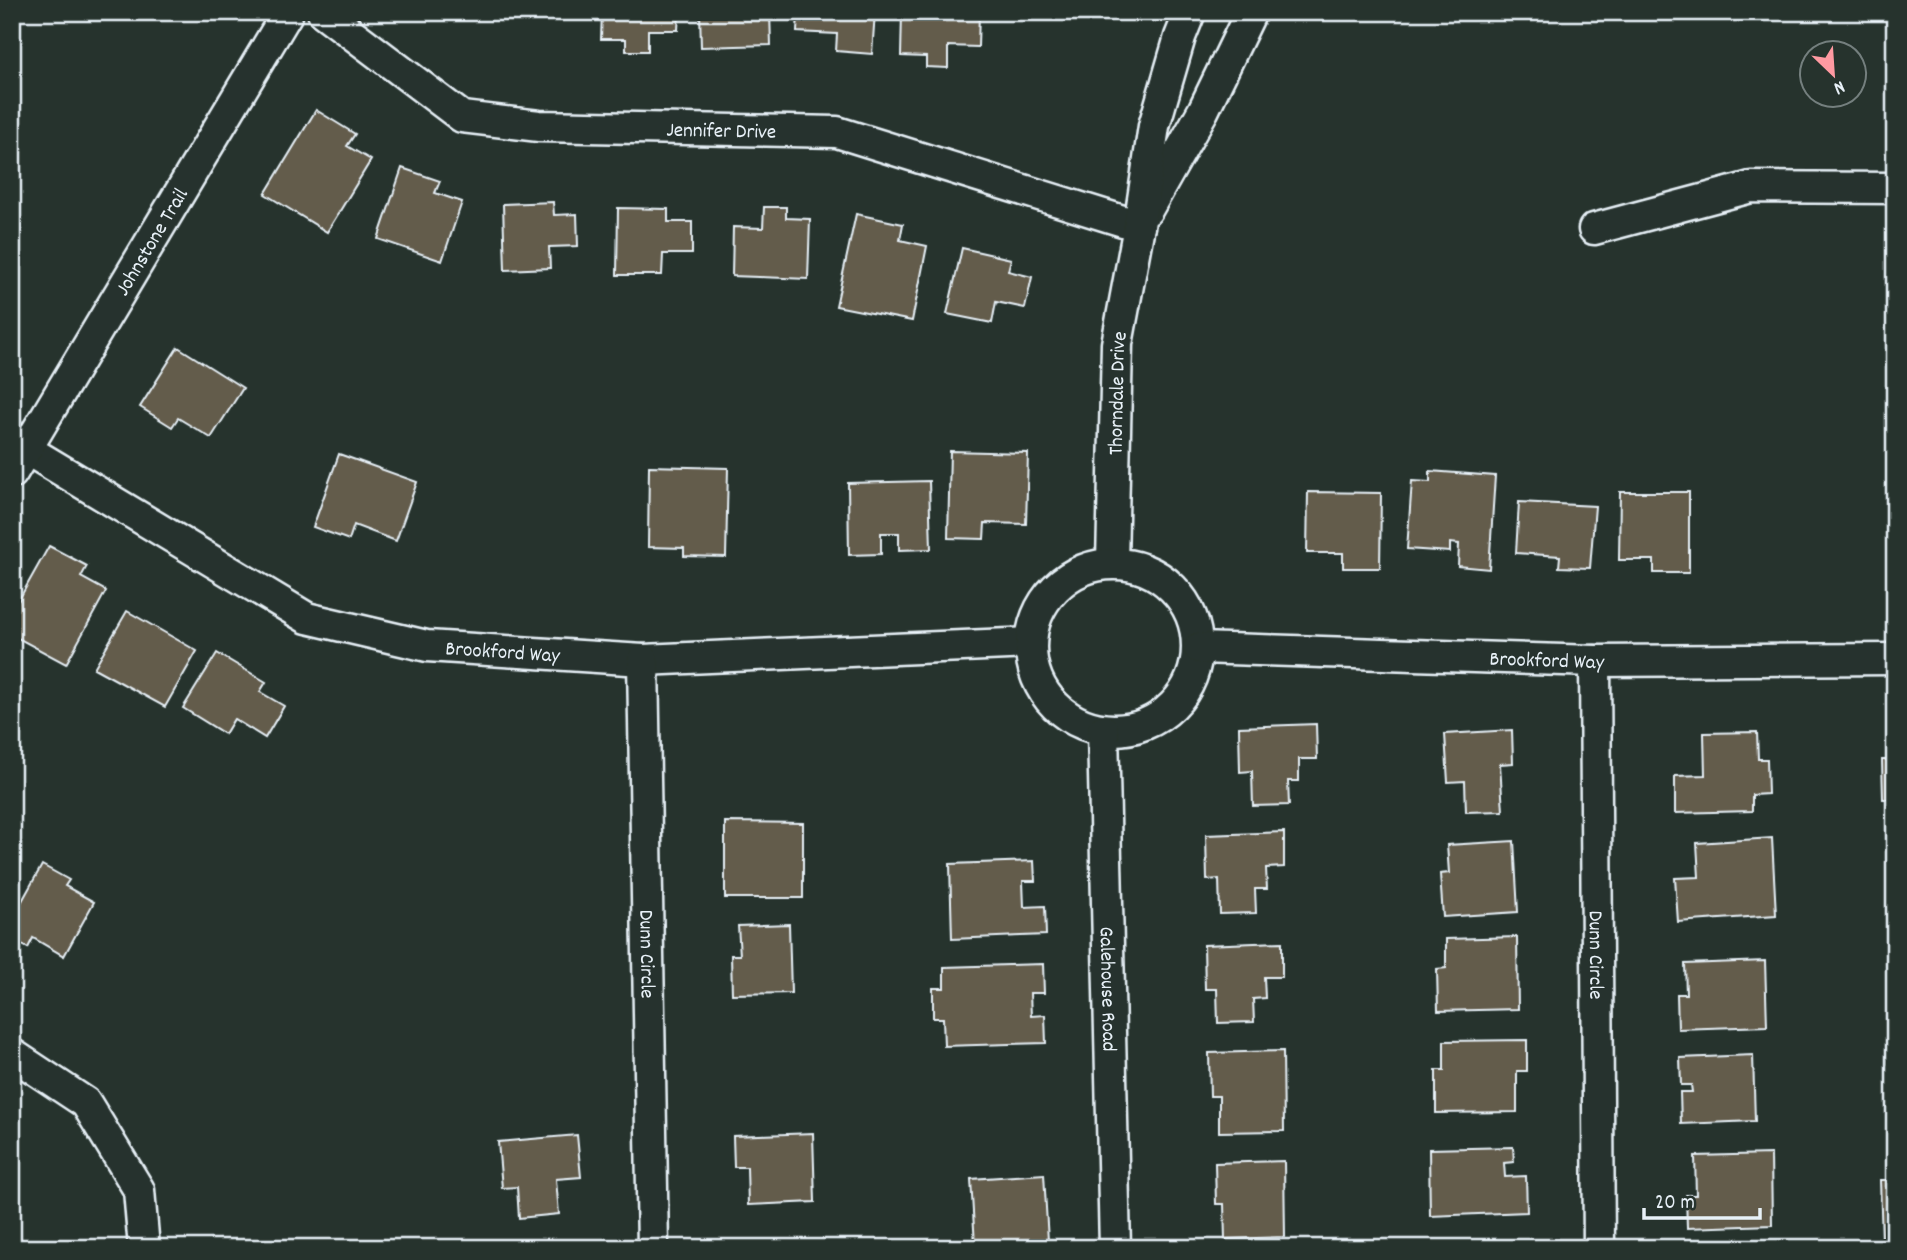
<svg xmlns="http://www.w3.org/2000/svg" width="1907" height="1260" font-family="Dekko,sans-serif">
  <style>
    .building { fill: #635c4c; stroke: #e8f1f8; stroke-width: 2 }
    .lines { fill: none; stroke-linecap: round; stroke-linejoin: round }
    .street-casing { stroke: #e8f1f8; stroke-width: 35 }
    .street { stroke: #26332d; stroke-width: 30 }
    .labels { text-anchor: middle; stroke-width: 7; stroke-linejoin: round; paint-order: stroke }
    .street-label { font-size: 21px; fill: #e8f1f8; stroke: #26332d }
  </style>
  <rect width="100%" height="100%" fill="#26332d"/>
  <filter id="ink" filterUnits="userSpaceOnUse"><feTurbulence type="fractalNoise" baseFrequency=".0143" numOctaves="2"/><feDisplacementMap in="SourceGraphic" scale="14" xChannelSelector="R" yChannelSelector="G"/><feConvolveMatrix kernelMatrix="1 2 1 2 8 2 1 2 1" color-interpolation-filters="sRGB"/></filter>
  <g filter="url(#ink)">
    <g class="building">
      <polygon points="602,12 679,12 678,30 648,30 648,51 626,51 626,39 601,39"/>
      <polygon points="700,12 770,12 771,45 701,47"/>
      <polygon points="798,12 875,12 872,54 836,51 837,34 797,32"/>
      <polygon points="902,12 979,12 978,47 948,46 948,68 926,67 926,57 901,56"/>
      <polygon points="316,110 355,134 347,146 371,160 327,232 265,194"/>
      <polygon points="402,168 440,181 435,193 462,202 442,261 378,239"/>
      <polygon points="553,202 554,215 577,214 578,246 549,247 550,268 505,270 503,204"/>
      <polygon points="764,207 786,207 786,218 810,219 808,279 732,276 733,227 763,228"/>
      <polygon points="618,208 668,209 668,222 692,222 692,254 663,254 662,275 617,275"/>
      <polygon points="856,214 903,224 900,240 927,246 912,321 836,306"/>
      <polygon points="962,248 1011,259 1008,271 1032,277 1025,308 996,302 992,323 947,314"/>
      <polygon points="178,347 243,388 211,438 178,418 172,427 140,407"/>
      <polygon points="950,451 1028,453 1026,524 985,523 984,539 948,538"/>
      <polygon points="339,454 417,482 396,541 354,525 349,540 313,527"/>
      <polygon points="649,466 728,468 726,557 684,556 684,548 648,547"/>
      <polygon points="1430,471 1495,476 1489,569 1458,566 1459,544 1450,543 1450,552 1407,549 1412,481 1430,482"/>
      <polygon points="929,481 931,549 899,550 899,533 881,533 881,554 849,555 848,483"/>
      <polygon points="1308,492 1381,493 1380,568 1343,568 1343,553 1307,553"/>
      <polygon points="1620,492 1689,492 1689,573 1654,573 1654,560 1619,560"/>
      <polygon points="1519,502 1595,506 1590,568 1559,567 1560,556 1516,553"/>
      <polygon points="49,546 87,566 81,577 106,591 66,664 12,635 12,612"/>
      <polygon points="127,611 197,651 165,707 94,668"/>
      <polygon points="217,653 266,682 260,692 284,706 265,738 234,719 225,734 183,708"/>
      <polygon points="1316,724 1317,759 1299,759 1299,781 1288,781 1289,805 1253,806 1252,771 1240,772 1239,727"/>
      <polygon points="1512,730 1513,763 1500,764 1503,811 1466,812 1465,781 1448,782 1445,734"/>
      <polygon points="1757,732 1758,759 1767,759 1768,794 1752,795 1752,811 1675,813 1675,776 1705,775 1704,733"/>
      <polygon points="1882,760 1895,760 1895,799 1883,799"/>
      <polygon points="725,822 803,823 803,898 725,898"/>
      <polygon points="1284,832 1284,867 1266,868 1267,889 1255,889 1256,913 1220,914 1219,879 1207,880 1206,835"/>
      <polygon points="1772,838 1776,915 1678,922 1675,878 1699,877 1697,843"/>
      <polygon points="1514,841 1518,912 1443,917 1440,874 1449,873 1447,845"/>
      <polygon points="1034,861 1035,881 1023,881 1024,907 1045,906 1046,935 952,939 950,864"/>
      <polygon points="42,865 69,880 65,886 94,902 64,956 33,938 28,948 12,939 12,919"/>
      <polygon points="789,924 791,993 732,994 731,955 740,955 738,926"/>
      <polygon points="1517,937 1518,1009 1438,1011 1437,969 1446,968 1446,939"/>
      <polygon points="1282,942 1282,977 1264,977 1265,998 1253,999 1254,1022 1218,1023 1217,989 1205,989 1204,945"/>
      <polygon points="1765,961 1767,1026 1678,1029 1677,994 1686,994 1685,964"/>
      <polygon points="1043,964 1044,993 1030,993 1031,1016 1045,1015 1046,1043 944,1046 943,1018 933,1018 933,988 944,988 944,967"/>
      <polygon points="1888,1028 1895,1028 1895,1064 1889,1064"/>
      <polygon points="1527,1040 1527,1071 1517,1071 1517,1112 1436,1113 1436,1070 1444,1070 1444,1041"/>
      <polygon points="1283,1051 1284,1131 1219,1132 1219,1096 1210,1096 1209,1053"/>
      <polygon points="1753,1055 1755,1121 1681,1124 1680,1092 1692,1092 1691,1085 1681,1085 1680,1058"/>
      <polygon points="813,1133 815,1202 748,1205 747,1167 734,1167 733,1136"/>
      <polygon points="577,1135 581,1177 556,1179 559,1214 519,1218 517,1187 502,1188 498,1142"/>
      <polygon points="1513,1147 1514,1162 1504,1163 1505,1177 1526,1176 1527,1212 1430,1216 1429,1149"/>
      <polygon points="1771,1154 1772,1225 1687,1228 1686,1195 1696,1195 1695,1156"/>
      <polygon points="1284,1161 1285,1237 1225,1239 1224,1204 1216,1204 1215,1163"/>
      <polygon points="1044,1174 1048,1241 975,1245 971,1179"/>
      <polygon points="1880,1180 1895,1180 1895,1240 1882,1241"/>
      <polygon points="793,1243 793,1248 740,1248 739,1245"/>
    </g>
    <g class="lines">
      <defs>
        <g id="street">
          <path id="s1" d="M323,12L462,117L539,126L837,132L1139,226"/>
          <polyline points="1147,210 1203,111 1251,12"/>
          <polyline points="1594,229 1751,187 1895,188"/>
          <path id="s2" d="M26,449L307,618L427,646L643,660L1030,643"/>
          <path id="s3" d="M12,473L288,12"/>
          <path id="s4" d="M1112,563L1117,344L1139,226L1154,126L1180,37L1190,12"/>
          <circle cx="1114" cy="647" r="83"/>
          <path id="s5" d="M1199,648L1595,661L1895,659"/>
          <path id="s6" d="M643,660L653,1248"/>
          <path id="s7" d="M1595,661L1599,1248"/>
          <path id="s8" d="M1103,730L1115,1248"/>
          <polyline points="12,1054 86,1103 139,1190 144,1248"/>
        </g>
      </defs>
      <use href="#street" class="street-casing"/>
      <use href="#street" class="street"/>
    </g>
  </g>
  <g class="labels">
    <g class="street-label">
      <text dy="7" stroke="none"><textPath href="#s1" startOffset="434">Jennifer Drive</textPath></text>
      <text dy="7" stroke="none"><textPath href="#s3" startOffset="270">Johnstone Trail</textPath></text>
      <text dy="7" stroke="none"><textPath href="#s4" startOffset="170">Thorndale Drive</textPath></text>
      <text dy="7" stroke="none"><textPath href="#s2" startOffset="527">Brookford Way</textPath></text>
      <text dy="7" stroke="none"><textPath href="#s5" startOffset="348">Brookford Way</textPath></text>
      <text dy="7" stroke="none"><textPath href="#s6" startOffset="294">Dunn Circle</textPath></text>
      <text dy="7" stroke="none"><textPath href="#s7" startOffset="294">Dunn Circle</textPath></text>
      <text dy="7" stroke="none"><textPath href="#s8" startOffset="259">Galehouse Road</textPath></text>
    </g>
  </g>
  <rect width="1907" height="1260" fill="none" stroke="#26332d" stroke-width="42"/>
  <rect x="21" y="21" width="1865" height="1218" fill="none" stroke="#e8f1f8" stroke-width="2.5" filter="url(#ink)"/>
  <g transform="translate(1833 74) rotate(155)"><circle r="33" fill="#26332d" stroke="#747f7e" stroke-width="2"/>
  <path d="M0-5L12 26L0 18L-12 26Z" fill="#ff9aa2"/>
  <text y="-10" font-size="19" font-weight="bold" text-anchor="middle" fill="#e8f1f8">N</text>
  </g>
  <path d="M1644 1208v10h116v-10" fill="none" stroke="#e8f1f8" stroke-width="3.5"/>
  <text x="1655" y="1208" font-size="21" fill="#e8f1f8" stroke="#26332d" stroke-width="5" paint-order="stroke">20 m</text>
</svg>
